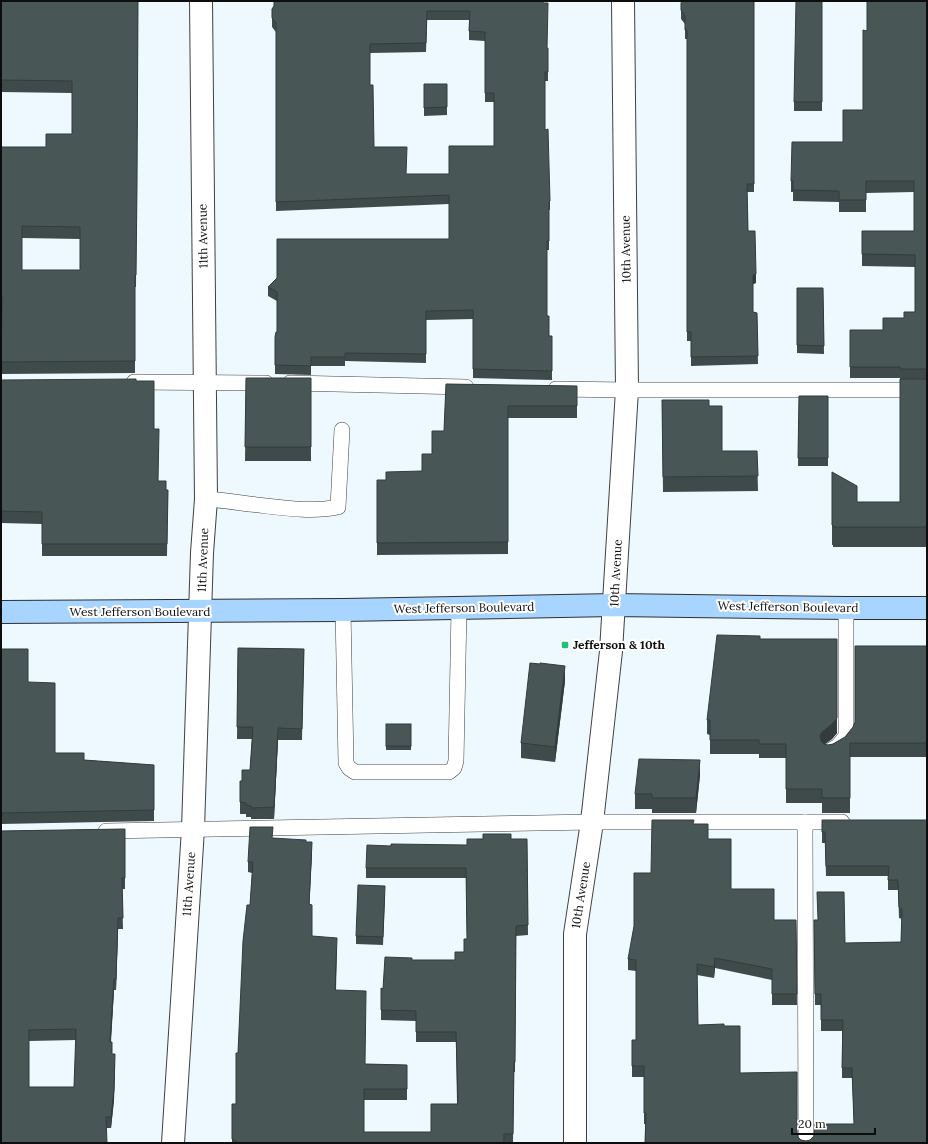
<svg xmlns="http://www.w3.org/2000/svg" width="928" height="1144" font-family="Lora,serif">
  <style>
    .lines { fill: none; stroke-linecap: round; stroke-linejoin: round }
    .service-casing { stroke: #404040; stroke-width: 16 }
    .minor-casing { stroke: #404040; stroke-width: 24 }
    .secondary-casing { stroke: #2f2f2f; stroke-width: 24 }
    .service { stroke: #fff; stroke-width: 15 }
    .minor { stroke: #fff; stroke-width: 22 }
    .secondary { stroke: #a8d5ff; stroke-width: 22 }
    .wall { fill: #3f4a4a; fill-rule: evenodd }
    .shaded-wall { fill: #333c3c }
    .building { fill: #495656; stroke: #333c3c; fill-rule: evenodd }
    .poi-dot { fill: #23bf77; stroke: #fff; stroke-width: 1.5 }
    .labels { text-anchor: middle; stroke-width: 4; stroke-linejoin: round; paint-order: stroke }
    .street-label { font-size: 12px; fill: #0d0d0d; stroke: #fff }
    .poi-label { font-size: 12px; font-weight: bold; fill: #0d0d0d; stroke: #fff; text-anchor: start }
  </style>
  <rect width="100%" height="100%" fill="#edf8ff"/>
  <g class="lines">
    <defs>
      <g id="service">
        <polyline points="134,382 266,383"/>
        <polyline points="290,383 466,387"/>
        <polyline points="556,389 627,390 927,390"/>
        <path d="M206,499C220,500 235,502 249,504C278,507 309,513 338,507L342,430"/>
        <polyline points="343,610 346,763 349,768 355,772 449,772 454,768 456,761 459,609"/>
        <polyline points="831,750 838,746 846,736 846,608"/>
        <polyline points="805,822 806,1143"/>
        <polyline points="106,831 592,822 842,822"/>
      </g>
      <g id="minor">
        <polyline points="173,1143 193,829 202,553 206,499 201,1"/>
        <polyline points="575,1143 575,934 592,822 611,651 627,390 623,1"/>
      </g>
      <polyline id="secondary" points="1,612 343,610 614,605 846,608 927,608"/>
    </defs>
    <use href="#service" class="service-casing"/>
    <use href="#minor" class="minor-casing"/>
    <use href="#secondary" class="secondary-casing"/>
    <use href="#service" class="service"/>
    <use href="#minor" class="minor"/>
    <use href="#secondary" class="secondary"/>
  </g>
  <g class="wall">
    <path d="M1,1H138L136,287H135V373L1,374L2,310H1V147H46L72,134V93L1,92ZM22,238L80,239V270H22Z"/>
    <polygon points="754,1 754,192 747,192 748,231 756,283 753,284 753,312 757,313 758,364 691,366 691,341 687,341 687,39 685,39 685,24 681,19 681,3"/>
    <polygon points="822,1 822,111 794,111 794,102"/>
    <polygon points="927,1 927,547 833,547 833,545 832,545 832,472 857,502 900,502 900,378 850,378 850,330 883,330 915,312 915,267 862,266 862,231 914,231 914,192 866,193 866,212 839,212 839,202 793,201 793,192 791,192 791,181 843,142 863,110 867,31"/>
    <path d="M544,3L547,48H548V81H545V130L550,201V210H549V250H547V316L549,336H552V380L473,378V319L426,320V363L345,361V366H311V375L275,374V337L277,332V301L268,296V287L449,239V204L276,211V32L272,27V9L274,6ZM427,20H469V40L485,41V102H494V146L449,174H406L374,147L370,85V53L426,52Z"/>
    <polygon points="424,84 447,84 447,115 424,116"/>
    <polygon points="797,288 823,288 824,354 797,353"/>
    <polygon points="246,378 311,378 311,461 245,461"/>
    <polygon points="1,380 136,381 154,429 158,481 166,490 168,490 167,556 42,556 42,524 1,523"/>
    <polygon points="446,384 577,386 577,418 508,418 508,554 377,555 377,480 386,480 422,471 432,454 444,431"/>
    <polygon points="799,396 828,396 828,466 798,466"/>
    <polygon points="662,400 709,406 722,451 757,451 758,491 663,492"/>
    <polygon points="760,639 837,733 832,739 825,744 828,745 833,744 845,737 927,646 927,757 850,757 850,813 822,813 822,803 786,803 786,758 759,758 759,754 710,754 710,735 707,734 707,720"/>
    <polygon points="238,648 304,649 302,740 278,740 274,819 251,819 251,817 246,817 246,814 240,814 240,781 242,781 250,770 252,739 237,739"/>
    <polygon points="1,649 28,682 55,753 84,760 154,765 154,821 1,824"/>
    <polygon points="565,681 555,762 521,758 521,743"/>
    <rect x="386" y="724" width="25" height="26"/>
    <polygon points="700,775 696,813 652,813 652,809 635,809 635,794"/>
    <polygon points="822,820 927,820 927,1143 645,1143 645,1124 644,1124 644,1077 632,1077 632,1040 636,1040 636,971 628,970 628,959 651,873 694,824 708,839 731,889 774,920 796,920 797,1005 772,1005 772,980 715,968 714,978 697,975 698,1025 724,1026 740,1073 797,1132 798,1137 801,1140 806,1141 810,1140 854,1124 852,1078 842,1078 842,1031 821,1031 821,1005 815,1005 814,920 845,943 901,942 902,919 899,918 898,890 888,890 888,876 826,876 825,843 822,843"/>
    <path d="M125,829V889H122L123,929H118L116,990H114L111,1042L112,1054L115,1066L114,1100L111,1128H107L1,1143V831ZM76,1040L74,1087H29V1041Z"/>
    <polygon points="273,838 306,842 312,852 309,904 312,936 337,948 336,990 365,1064 407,1065 407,1100 364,1100 364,1132 431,1132 457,1104 456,1042 416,1042 416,1021 381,1020 381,988 383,989 412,960 455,960 464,952 467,939 466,878 366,878 366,868 391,846 467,845 511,839 527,839 528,935 516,936 515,1072 514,1072 513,1143 232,1143 232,1104 236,1104 238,1053 250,905 252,873 248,872 248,862"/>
    <polygon points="385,894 383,945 356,944 356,936"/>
  </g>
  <g class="shaded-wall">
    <polygon points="756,274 756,283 753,284 753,275"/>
    <polygon points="565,666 565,681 555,762 555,747"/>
    <polygon points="837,718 837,733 832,739 822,746 820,736 822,732"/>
    <polygon points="278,728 278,740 274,819 274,807"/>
    <polygon points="700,760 700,775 696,813 696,798"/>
    <polygon points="312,842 312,852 309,914 309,904"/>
    <polygon points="118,918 118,929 116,990 116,979"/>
    <polygon points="715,958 715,968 714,978 714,967"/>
    <polygon points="114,979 114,990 110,1053 110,1042"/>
    <polygon points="115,1054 114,1100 111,1128 111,1117"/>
  </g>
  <g class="building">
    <path d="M1,1H138L137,185L136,275H135V361L1,362L2,297H1V147H46V134H72V81L1,80ZM22,226L80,227V270H22Z"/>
    <path d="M274,1H543V3H548L547,48H548V72H545V130L548,129L550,201H549V241H547V316H549V336H552V371L473,369V310L426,311V354L345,353V357H311V366L275,365V337L276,332H277V292L268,287L277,278V239H449V195L276,202V23L272,18V9L274,6ZM427,11H470L469,31L485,32V93H494V146H449V174H406L407,147H374L373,85H370V44L426,43Z"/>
    <polygon points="682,1 754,1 754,184 747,184 748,231 755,231 756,274 753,275 753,312 757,313 758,356 691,357 691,332 687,332 687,30 685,30 685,16 681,10 681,3"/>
    <polygon points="796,1 822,1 822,102 794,102"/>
    <polygon points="867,1 927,1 927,369 900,369 900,367 850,367 850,330 883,330 883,318 904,318 904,312 915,312 915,255 862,254 862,231 914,231 914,181 866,181 866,200 839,200 839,191 793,190 793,181 791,181 792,142 843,142 843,110 863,110 863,30 867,31"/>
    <polygon points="424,84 447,84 447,107 424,108"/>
    <polygon points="797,288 823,288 824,346 797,345"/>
    <polygon points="246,378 311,378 311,447 245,447"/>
    <polygon points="136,379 136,381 154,381 154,429 159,429 158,481 166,481 166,490 168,490 167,544 42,544 42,512 1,511 1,380"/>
    <polygon points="900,379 927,379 927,527 833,527 833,525 832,525 832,472 857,486 857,502 900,502"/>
    <polygon points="446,384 577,386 577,406 508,406 508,542 377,543 377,480 386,480 386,472 422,471 422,454 432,454 432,431 444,431"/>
    <polygon points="799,396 828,396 828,458 798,458"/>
    <polygon points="662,400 709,400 709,406 722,406 722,451 757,451 758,476 663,477"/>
    <polygon points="717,635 760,636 760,639 837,639 837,718 832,724 822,732 820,736 821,741 824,744 828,745 833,744 845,737 853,727 855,722 855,646 927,646 927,743 850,743 850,798 822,798 822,789 786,789 786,744 759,744 759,740 710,740 710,720 707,720"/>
    <polygon points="238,648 304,649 302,729 278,728 274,807 251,808 251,806 246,805 246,803 240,802 240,781 242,781 242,770 250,770 253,727 237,727"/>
    <polygon points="1,649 28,649 28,682 55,683 55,753 84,753 84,760 154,765 154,810 1,813"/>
    <polygon points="530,663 540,664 540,663 565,666 555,747 521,743"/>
    <rect x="386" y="724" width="25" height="22"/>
    <polygon points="639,759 700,760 696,798 652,798 652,794 635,794"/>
    <polygon points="652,820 694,820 693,824 708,824 708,839 731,839 731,889 774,889 774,920 796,920 797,994 772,994 772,969 715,958 714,967 697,964 698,1025 724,1024 724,1026 740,1026 740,1073 797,1072 797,1132 798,1137 801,1140 806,1141 810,1140 814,1136 815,1124 854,1124 852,1068 842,1068 843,1020 821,1020 821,994 815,994 814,920 818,920 817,892 844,892 845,943 901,942 902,909 899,907 898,880 888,880 889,866 826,866 825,832 822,832 822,820 927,820 927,1143 645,1143 646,1113 644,1113 644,1066 632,1066 632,1040 636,1040 636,960 628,959 634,926 634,873 651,873"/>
    <polygon points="250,827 273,827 272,838 306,840 306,842 312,842 309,904 312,905 312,936 337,938 335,990 366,991 365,1064 407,1065 407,1089 364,1089 364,1132 431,1132 431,1104 458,1104 456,1032 416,1032 416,1011 381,1010 381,988 383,989 385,957 412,958 412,960 455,960 455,952 464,952 464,939 467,939 466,868 366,868 367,845 391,846 391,844 467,845 467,839 483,839 483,834 511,834 511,839 527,839 528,925 516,926 515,1062 514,1062 513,1134 504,1134 504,1143 239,1143 232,1139 232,1104 236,1104 236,1053 238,1053 243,941 247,905 250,905 253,862 248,862"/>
    <path d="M125,829V878H122L123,918H118L116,979H114L110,1042H112V1054H115L114,1089L111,1117H106L107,1143H1V831ZM76,1029L74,1087H29V1030Z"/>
    <polygon points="358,885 385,886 383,937 356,936"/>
  </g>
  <rect class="poi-dot" x="561" y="641" width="8" height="8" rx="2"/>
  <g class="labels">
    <g class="street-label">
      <text transform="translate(203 236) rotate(-91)" y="4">11th Avenue</text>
      <text transform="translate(626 249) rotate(-91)" y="4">10th Avenue</text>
      <text transform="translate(203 560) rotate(-88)" y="4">11th Avenue</text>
      <text transform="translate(616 573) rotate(-87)" y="4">10th Avenue</text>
      <text transform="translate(788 607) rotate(1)" y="4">West Jefferson Boulevard</text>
      <text transform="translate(464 608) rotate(-1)" y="4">West Jefferson Boulevard</text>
      <text x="140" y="616">West Jefferson Boulevard</text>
      <text transform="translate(189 884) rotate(-86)" y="4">11th Avenue</text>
      <text transform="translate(581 895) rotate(-81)" y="4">10th Avenue</text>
    </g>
    <g class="poi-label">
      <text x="573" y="649">Jefferson &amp; 10th</text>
    </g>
  </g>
  <rect width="928" height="1144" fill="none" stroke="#0d0d0d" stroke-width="4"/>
  <path d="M792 1128v6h83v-6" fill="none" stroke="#0d0d0d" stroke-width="2"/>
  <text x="798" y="1128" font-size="12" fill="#0d0d0d" stroke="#ffffff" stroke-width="3" paint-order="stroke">20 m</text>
</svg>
